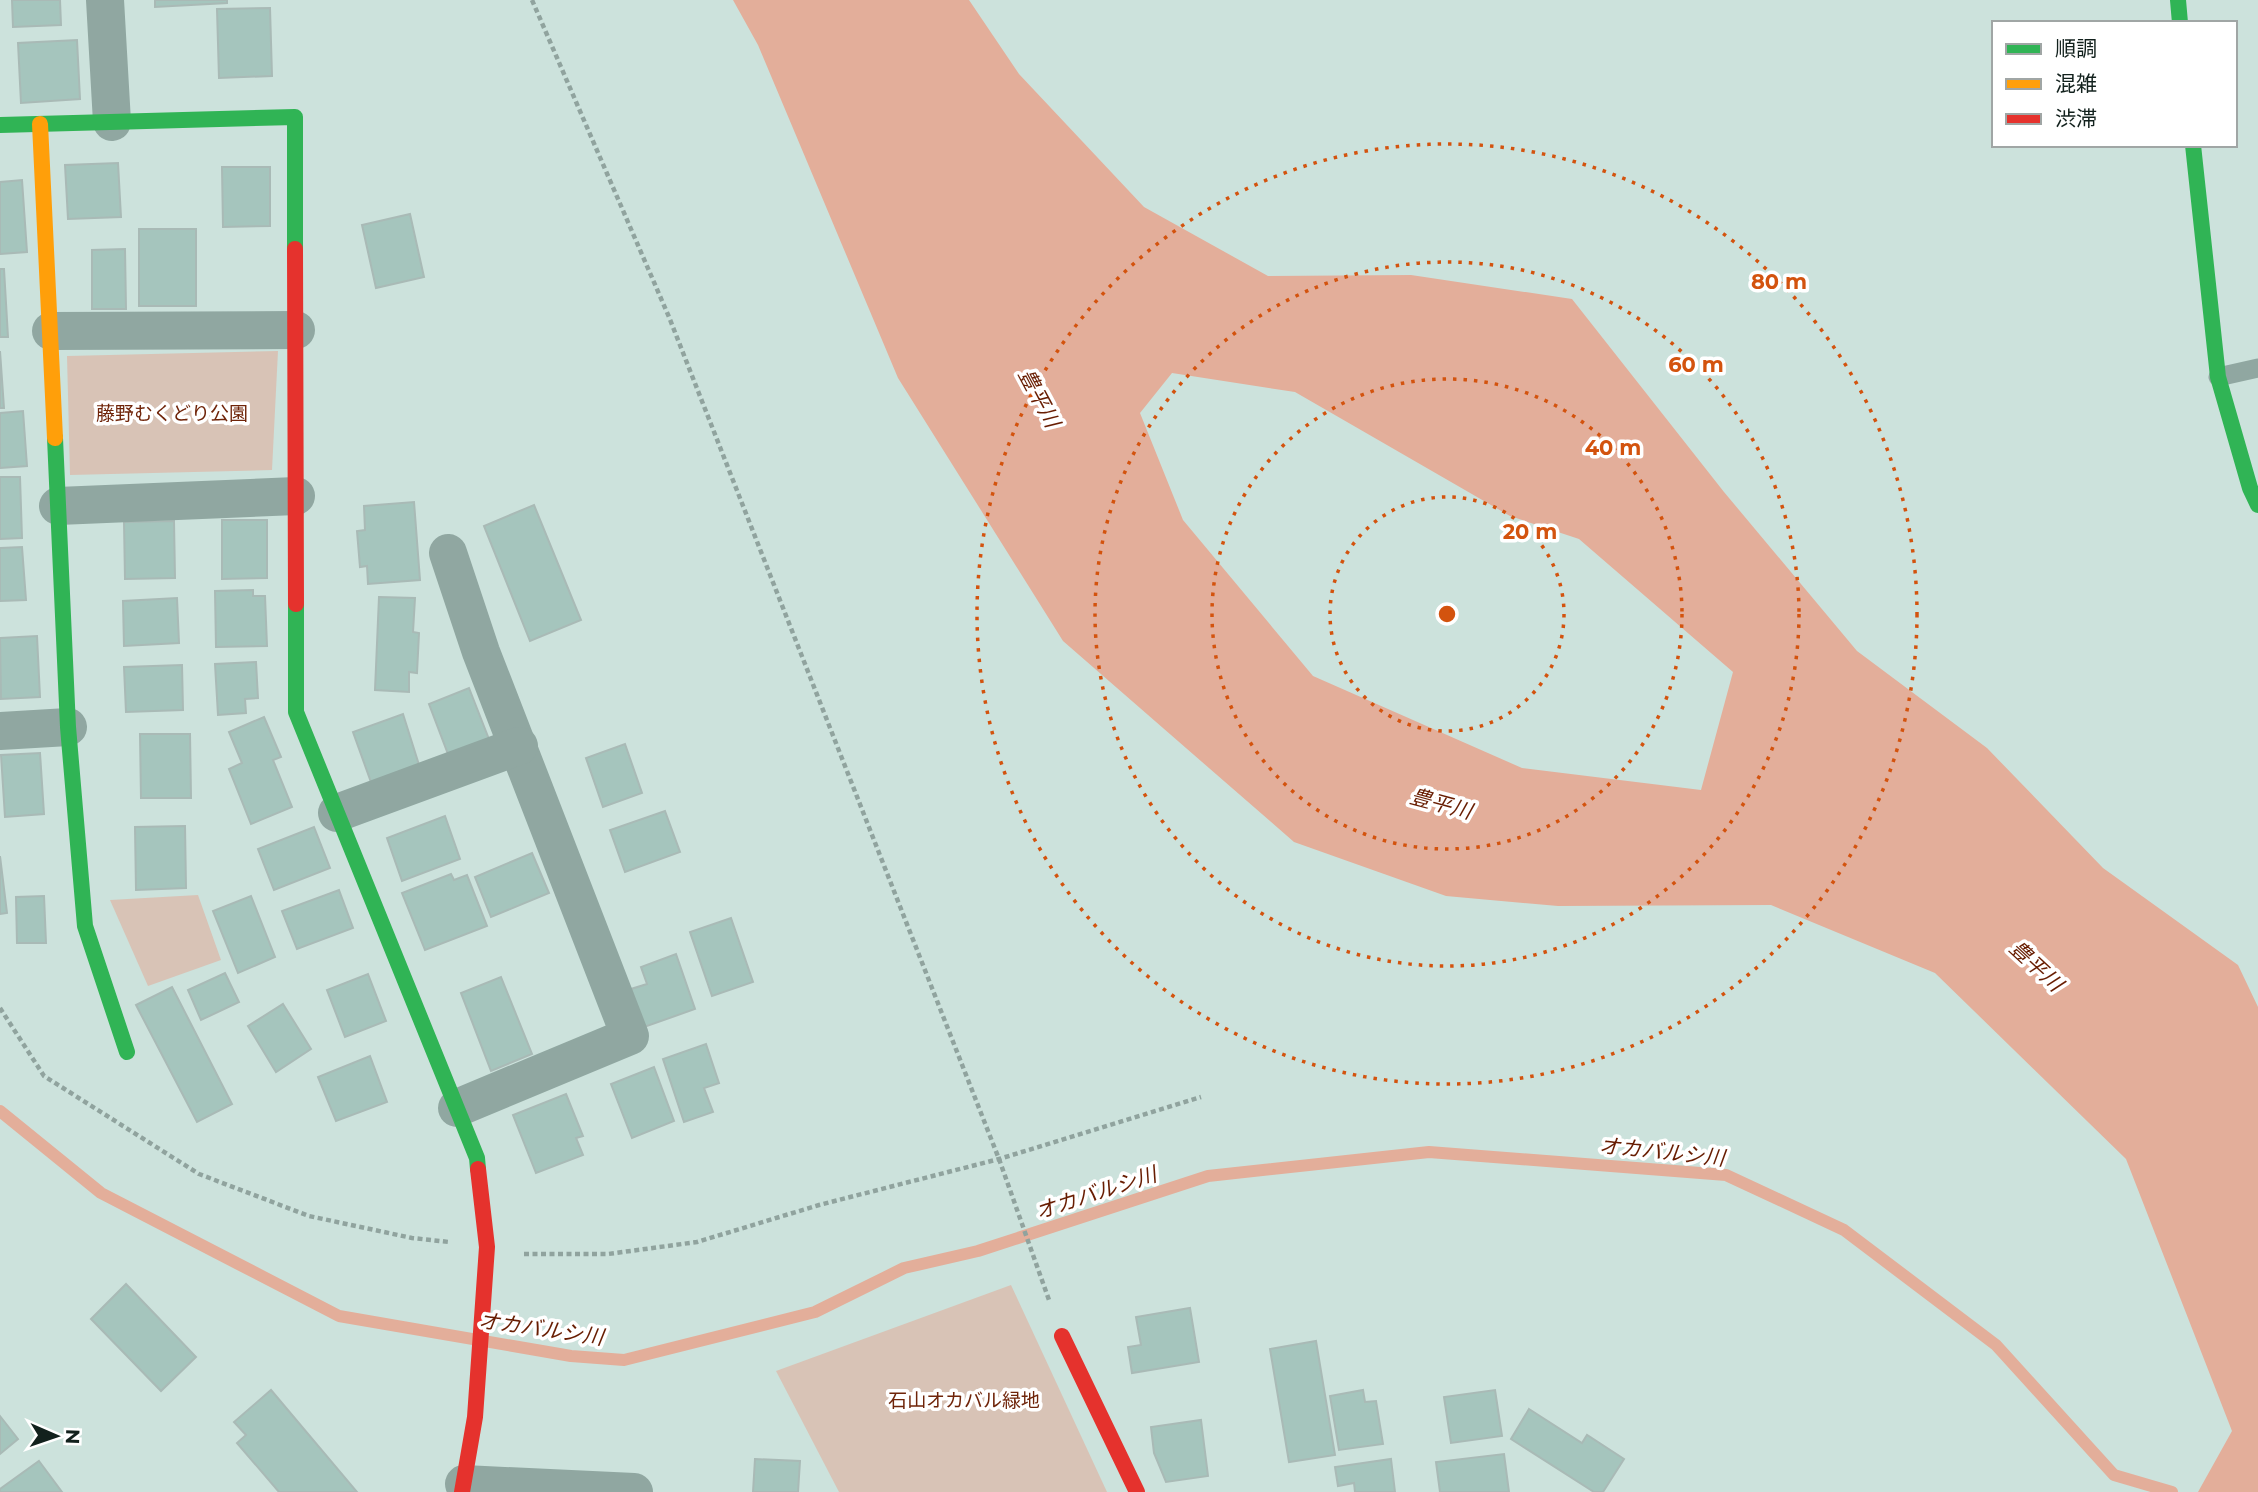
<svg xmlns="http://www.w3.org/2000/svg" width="2258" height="1492" font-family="Montserrat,'Noto Sans JP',sans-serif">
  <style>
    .green { fill: #d8c3b6 }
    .water { fill: #e3ae9a; fill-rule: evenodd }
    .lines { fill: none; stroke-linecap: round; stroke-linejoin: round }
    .stream { stroke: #e3ae9a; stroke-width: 12 }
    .building { fill: #a5c5bd; stroke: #a9bab6; stroke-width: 2 }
    .path { stroke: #90a39e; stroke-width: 4.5; stroke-dasharray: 5 3.5; stroke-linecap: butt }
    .lane { stroke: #90a7a1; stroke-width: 19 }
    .street { stroke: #90a7a1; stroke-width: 38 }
    .fast { stroke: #30b455; stroke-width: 16 }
    .slow { stroke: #ff9f0a; stroke-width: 16 }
    .jam { stroke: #e5322d; stroke-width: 16 }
    .ring { fill: none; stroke: #d3530e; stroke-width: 3.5; stroke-dasharray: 3.5 7 }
    .labels { text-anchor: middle; stroke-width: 7; stroke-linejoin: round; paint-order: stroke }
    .park-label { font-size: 19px; fill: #6f2409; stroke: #fff }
    .water-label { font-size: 21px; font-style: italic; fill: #681d02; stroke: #fff }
    .centre { fill: #d3530e; stroke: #fff; stroke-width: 3.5 }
    .ring-label { font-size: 21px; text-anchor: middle; font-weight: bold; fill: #d3530e; stroke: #fff; stroke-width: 7; stroke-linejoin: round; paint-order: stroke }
  </style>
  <rect width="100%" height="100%" fill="#cce2dc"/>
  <g class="green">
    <polygon points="278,351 272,470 70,475 67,356"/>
    <polygon points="198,895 221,960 148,986 110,900"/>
    <polygon points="1011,1285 1107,1492 839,1492 776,1371"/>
  </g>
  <path class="water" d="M733,0H969L1019,74L1144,207L1268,276L1411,275L1572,299L1724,492L1857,651L1987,748L2103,868L2238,965L2258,1007V1492H2198L2232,1431L2126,1159L1935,973L1771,905L1558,906L1446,896L1294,842L1063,641L898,378L758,45ZM1172,373L1295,392L1510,516L1579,539L1733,672L1701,790L1522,768L1313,676L1183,520L1140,413Z"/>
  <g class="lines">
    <polyline class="stream" points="0,1111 101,1193 339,1316 571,1356 624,1360 815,1312 904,1268 978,1251 1208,1176 1429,1152 1726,1175 1844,1230 1996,1345 2114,1475 2172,1492"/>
  </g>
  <g class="building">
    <polygon points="12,0 60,0 61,25 13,27"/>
    <polygon points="155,0 227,0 227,3 155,7"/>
    <polygon points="270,8 272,76 219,78 217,9"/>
    <polygon points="77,40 80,99 21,103 18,43"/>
    <polygon points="118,163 121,217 68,219 65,165"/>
    <polygon points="222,167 270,167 270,226 223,227"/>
    <polygon points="22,180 27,252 0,254 0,182"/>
    <polygon points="410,214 424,277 376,288 362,225"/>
    <rect x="139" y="229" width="57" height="77"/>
    <polygon points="125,249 126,309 92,309 92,250"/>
    <polygon points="0,269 4,269 8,337 0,337"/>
    <polygon points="0,351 4,408 0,408"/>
    <polygon points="23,411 27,466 0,468 0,413"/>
    <polygon points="0,477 20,477 22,538 0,539"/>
    <polygon points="414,502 420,580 368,584 367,566 360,567 357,531 365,530 364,506"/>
    <polygon points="534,505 581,620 530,641 484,526"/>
    <polygon points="222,520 267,520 267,578 222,579"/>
    <polygon points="174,521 175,578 125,579 124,522"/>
    <polygon points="22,547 26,600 0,601 0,548"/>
    <polygon points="253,590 253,596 265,596 267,646 216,647 215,591"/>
    <polygon points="379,597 415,598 413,632 419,633 417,673 409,672 409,692 375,690"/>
    <polygon points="177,598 179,643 124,646 123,601"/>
    <polygon points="37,636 40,697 1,699 0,638"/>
    <polygon points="256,662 258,698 245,699 246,713 218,715 215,664"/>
    <polygon points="182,665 183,710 126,712 124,667"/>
    <polygon points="469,688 492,747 451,762 429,704"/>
    <polygon points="403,714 420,768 372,785 353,732"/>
    <polygon points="264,717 281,757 273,760 292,807 251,824 229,769 242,763 229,732"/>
    <polygon points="140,734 190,734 191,798 141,798"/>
    <polygon points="625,744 642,793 603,807 586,758"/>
    <polygon points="40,753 44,814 5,817 1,755"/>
    <polygon points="665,811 680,852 625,872 610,830"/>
    <polygon points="445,816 460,859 402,881 387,838"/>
    <polygon points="185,826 186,888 136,890 135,827"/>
    <polygon points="314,827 330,868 274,890 258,849"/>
    <polygon points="532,853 549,893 491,917 475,877"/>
    <polygon points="0,856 7,913 0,914"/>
    <polygon points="451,874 454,880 467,875 487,926 425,950 402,893"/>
    <polygon points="339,890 353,928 297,949 282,911"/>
    <polygon points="44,896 46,943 17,943 16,897"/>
    <polygon points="251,896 275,957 238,973 213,911"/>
    <polygon points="731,918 753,982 712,996 690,932"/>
    <polygon points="676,954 695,1009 644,1027 631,989 647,984 641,967"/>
    <polygon points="225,973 239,1002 201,1020 188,990"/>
    <polygon points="368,974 386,1021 345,1037 327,990"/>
    <polygon points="501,977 532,1054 491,1071 461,993"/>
    <polygon points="172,987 232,1104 197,1122 136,1005"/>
    <polygon points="283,1004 311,1049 276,1072 248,1026"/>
    <polygon points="706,1044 719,1083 704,1088 713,1112 684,1122 663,1059"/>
    <polygon points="370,1056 387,1102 336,1121 318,1077"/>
    <polygon points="654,1067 674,1121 632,1138 611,1084"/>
    <polygon points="566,1094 583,1136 576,1138 583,1155 536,1173 513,1115"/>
    <polygon points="126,1284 196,1357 161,1391 91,1319"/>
    <polygon points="1190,1308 1199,1362 1132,1373 1128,1347 1141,1345 1136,1317"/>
    <polygon points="1316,1341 1335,1455 1289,1462 1270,1349"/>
    <polygon points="271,1390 357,1492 279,1492 237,1443 246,1435 234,1422"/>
    <polygon points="1363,1390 1365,1402 1376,1401 1383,1444 1339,1450 1330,1396"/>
    <polygon points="1495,1390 1502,1436 1451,1443 1444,1397"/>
    <polygon points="1529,1409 1582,1443 1587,1435 1624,1459 1603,1492 1594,1492 1511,1439"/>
    <polygon points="0,1416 18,1439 0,1454"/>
    <polygon points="1201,1420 1208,1476 1166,1482 1154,1453 1151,1427"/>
    <polygon points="1504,1454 1509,1492 1440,1492 1436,1462"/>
    <polygon points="755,1459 800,1461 798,1492 753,1492"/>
    <polygon points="1391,1459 1395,1492 1355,1492 1354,1483 1338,1486 1335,1467"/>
    <polygon points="39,1461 62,1492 0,1492 0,1489"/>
  </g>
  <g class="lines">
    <g class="path">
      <polyline points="532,0 669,317 999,1159 1049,1300"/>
      <polyline points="0,1008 44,1076 199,1174 309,1216 412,1238 449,1242"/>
      <polyline points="524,1254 608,1254 697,1242 819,1205 999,1159 1201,1097"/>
    </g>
    <polyline class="lane" points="2218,377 2258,368"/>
    <g class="street">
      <polyline points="105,0 112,122"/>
      <polyline points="51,331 296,330"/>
      <polyline points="58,506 296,496"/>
      <polyline points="448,553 481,652 630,1036 457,1108"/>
      <polyline points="0,731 68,727"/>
      <polyline points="337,813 519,746"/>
      <polyline points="464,1484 634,1492"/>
    </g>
    <g class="fast">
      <polyline points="2178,0 2180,23"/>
      <polyline points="0,125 295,117 295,249"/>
      <polyline points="2193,145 2218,377 2250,488 2258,505"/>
      <polyline points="55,438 68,727 85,926 127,1052"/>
      <polyline points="296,604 296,712 477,1158 478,1169"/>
    </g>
    <polyline class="slow" points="40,124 55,438"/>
    <g class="jam">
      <polyline points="295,249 296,604"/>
      <polyline points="1062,1336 1137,1492"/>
      <polyline points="462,1492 475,1417 487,1247 478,1169"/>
    </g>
  </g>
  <g class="ring">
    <circle cx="1447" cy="614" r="117"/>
    <circle cx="1447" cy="614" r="235"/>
    <circle cx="1447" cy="614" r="352"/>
    <circle cx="1447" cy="614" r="470"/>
  </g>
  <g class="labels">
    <g class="park-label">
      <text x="172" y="420">藤野むくどり公園</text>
      <text x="964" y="1407">石山オカバル緑地</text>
    </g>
    <g class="water-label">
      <text transform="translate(1039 398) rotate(62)" y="7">豊平川</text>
      <text transform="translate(1441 804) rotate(15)" y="7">豊平川</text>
      <text transform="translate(2036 966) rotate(43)" y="7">豊平川</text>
      <text transform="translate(1662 1152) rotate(6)" y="7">オカバルシ川</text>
      <text transform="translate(1096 1193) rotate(-18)" y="7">オカバルシ川</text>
      <text transform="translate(541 1329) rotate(8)" y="7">オカバルシ川</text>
    </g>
  </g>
  <circle cx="1447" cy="614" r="10" class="centre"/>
  <g class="ring-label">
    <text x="1779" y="289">80 m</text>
    <text x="1696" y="372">60 m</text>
    <text x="1613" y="455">40 m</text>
    <text x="1530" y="539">20 m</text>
  </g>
  <rect x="1992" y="21" width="245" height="126" fill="#ffffff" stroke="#a0a6a5" stroke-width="2"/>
  <rect x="2006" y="44" width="35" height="10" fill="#30b455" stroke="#a0a6a5" stroke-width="2"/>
  <text x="2055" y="56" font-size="21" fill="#12211d">順調</text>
  <rect x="2006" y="79" width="35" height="10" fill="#ff9f0a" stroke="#a0a6a5" stroke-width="2"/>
  <text x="2055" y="91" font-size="21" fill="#12211d">混雑</text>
  <rect x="2006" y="114" width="35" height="10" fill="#e5322d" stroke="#a0a6a5" stroke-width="2"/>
  <text x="2055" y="126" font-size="21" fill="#12211d">渋滞</text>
  <g transform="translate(56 1436) rotate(92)" stroke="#ffffff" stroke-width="5" paint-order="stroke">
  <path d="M0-5L12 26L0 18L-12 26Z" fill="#12211d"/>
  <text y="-10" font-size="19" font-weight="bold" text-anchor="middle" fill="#12211d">N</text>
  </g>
</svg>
